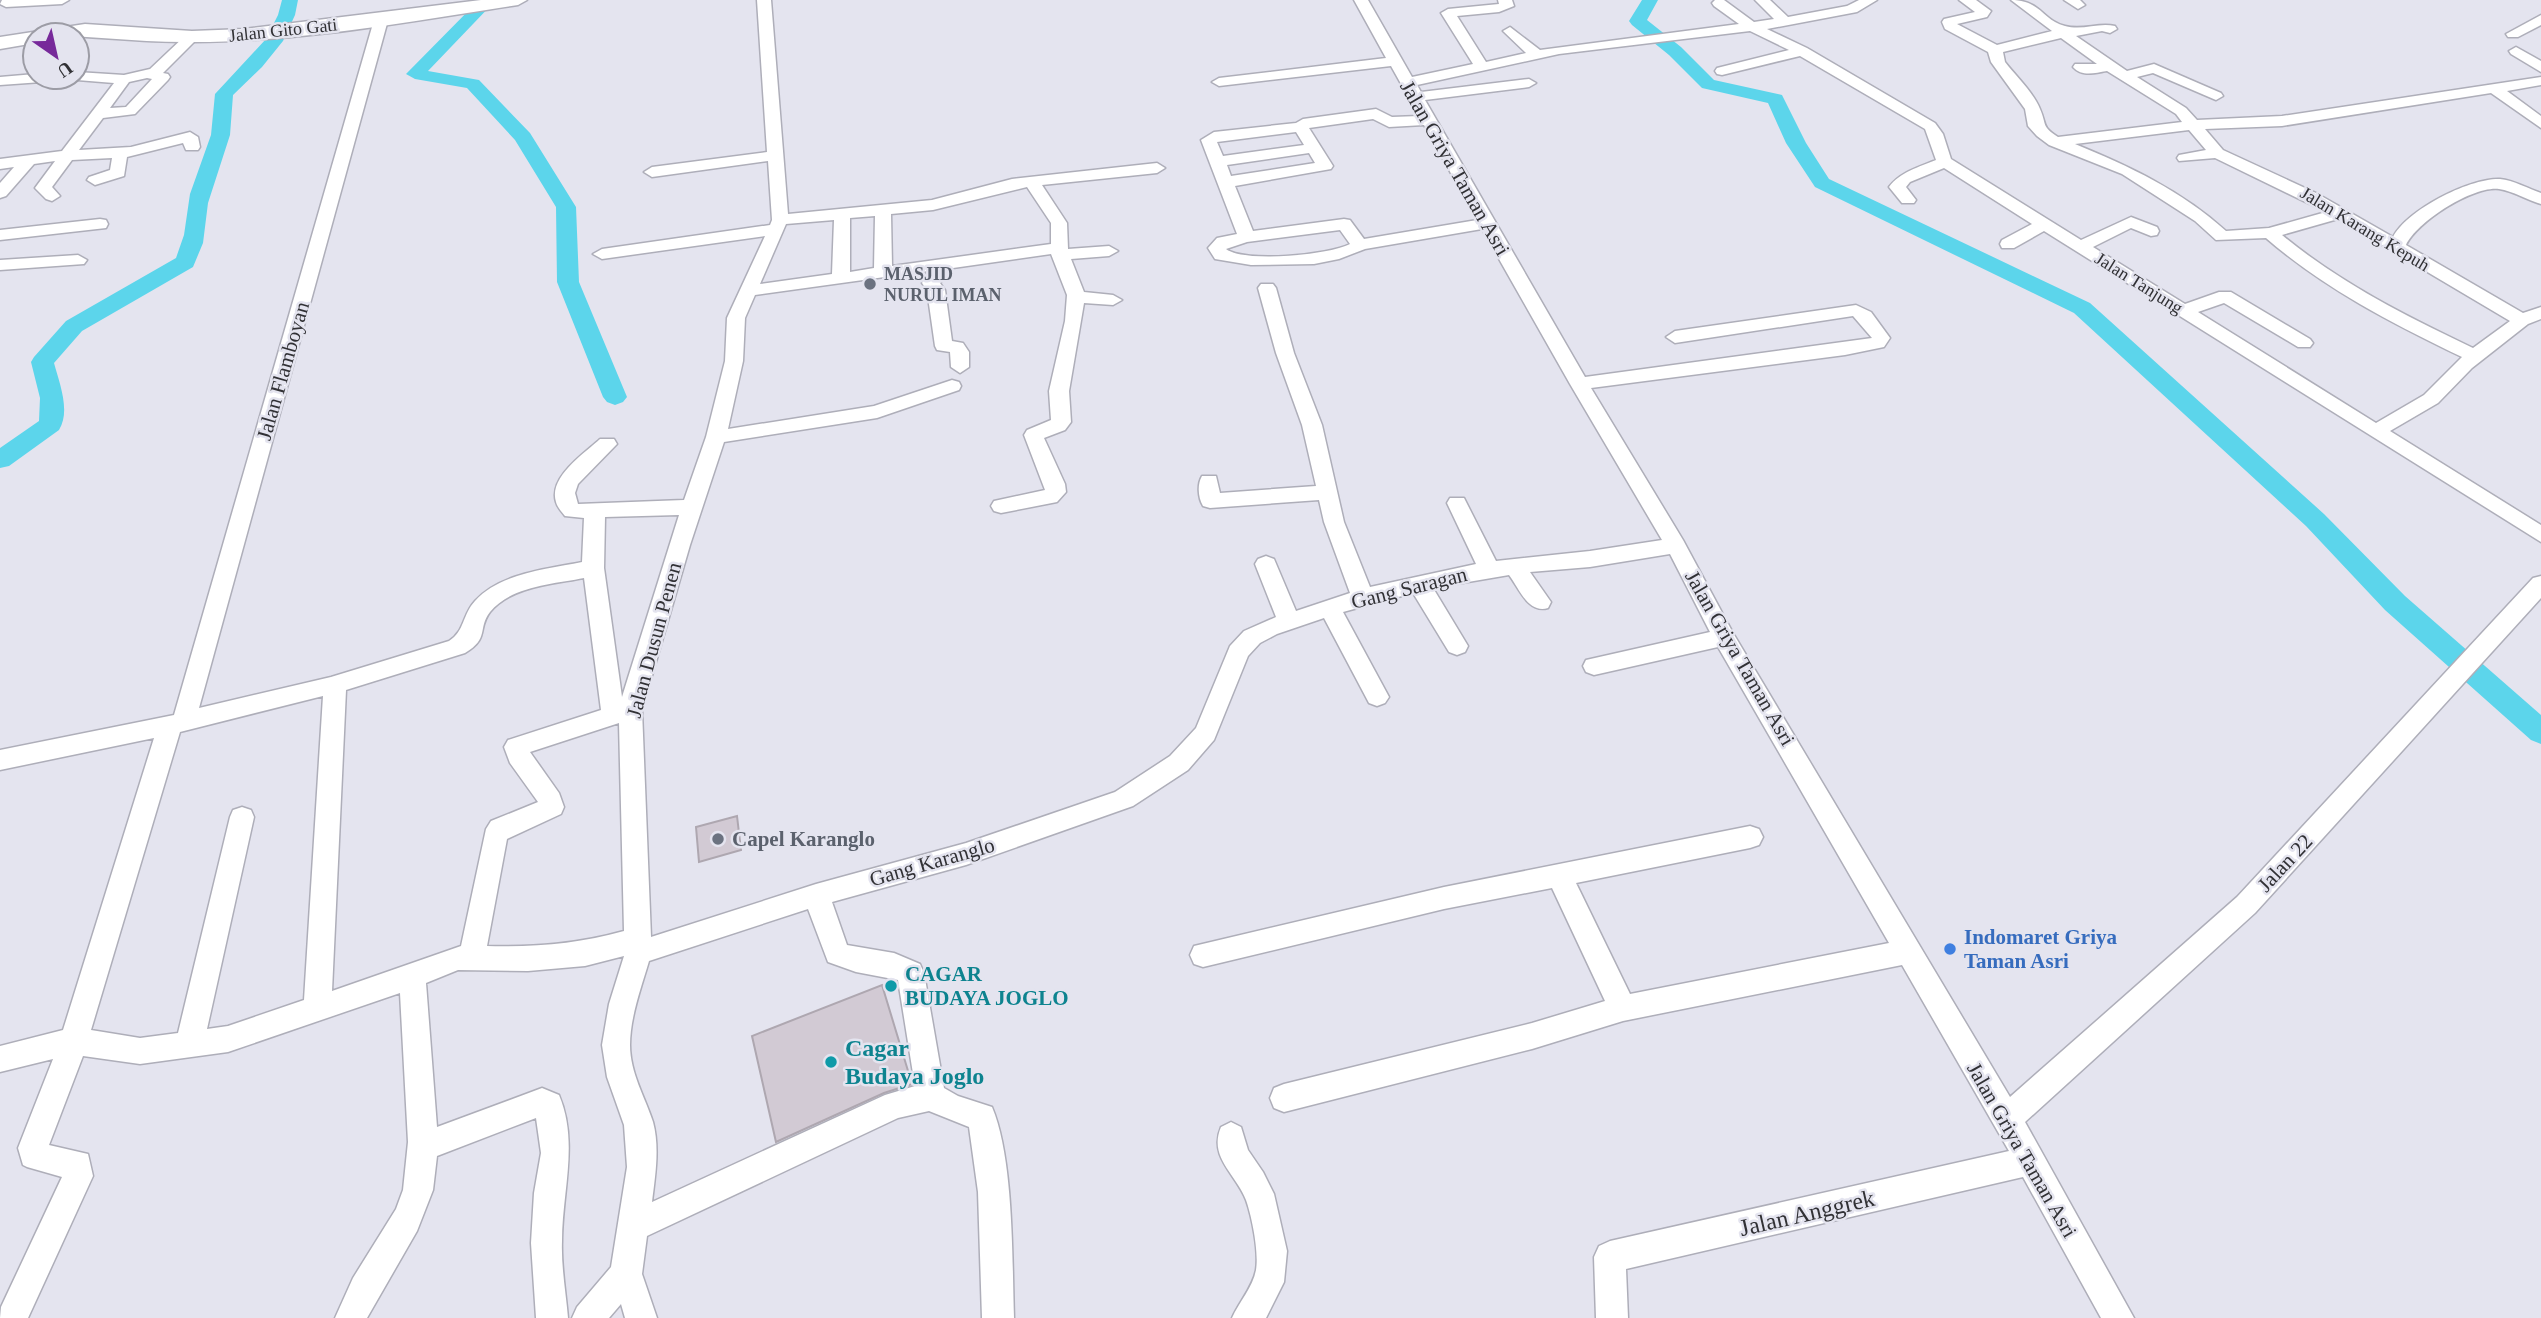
<svg xmlns="http://www.w3.org/2000/svg" width="2541" height="1318" font-family="'Times New Roman',serif">
  <style>
    .lines { fill: none; stroke-linecap: round; stroke-linejoin: round }
    .river { fill: #5cd5eb; fill-rule: evenodd }
    .building { fill: #d2cad4; stroke: #aea7b0; stroke-width: 2 }
    .minor-casing { stroke: #aeaeb9; stroke-width: 3 }
    .major-casing { stroke: #aeaeb9; stroke-width: 3 }
    .minor { fill: #fff; fill-rule: evenodd }
    .major { fill: #fff; fill-rule: evenodd }
    .worship-dot { fill: #6b7280; stroke: #e4e4ef; stroke-width: 2.5 }
    .shop-dot { fill: #3f7fe0; stroke: #e4e4ef; stroke-width: 2.5 }
    .culture-dot { fill: #0f9aa8; stroke: #e4e4ef; stroke-width: 2.5 }
    .labels { text-anchor: middle; stroke-width: 5; stroke-linejoin: round; paint-order: stroke }
    .far-street-label { font-size: 18px; fill: #313135; stroke: #e4e4ef }
    .far-worship-label { font-size: 18px; font-weight: bold; fill: #5b616d; stroke: #e4e4ef; text-anchor: start }
    .street-label { font-size: 21px; fill: #313135; stroke: #e4e4ef }
    .worship-label { font-size: 21px; font-weight: bold; fill: #5b616d; stroke: #e4e4ef; text-anchor: start }
    .shop-label { font-size: 21px; font-weight: bold; fill: #366cbe; stroke: #e4e4ef; text-anchor: start }
    .culture-label { font-size: 21px; font-weight: bold; fill: #0d838f; stroke: #e4e4ef; text-anchor: start }
    .near-culture-label { font-size: 24px; font-weight: bold; fill: #0d838f; stroke: #e4e4ef; text-anchor: start }
    .near-street-label { font-size: 24px; fill: #313135; stroke: #e4e4ef }
  </style>
  <rect width="100%" height="100%" fill="#e4e4ef"/>
  <g class="lines">
    <g class="river">
      <path d="M282,0H298L295,15L283,41L262,67L233,95L230,135L208,203L203,243L193,267L82,331L54,363C59,382 71,411 59,430L9,466L0,468V448L39,421L40,398L31,362L34,357L66,321L176,258L184,235L190,194L211,135L215,94L266,39L278,15Z"/>
      <polygon points="479,0 496,0 428,71 479,80 530,133 576,207 579,282 627,397 623,402 615,405 607,402 603,397 557,282 556,207 515,140 467,88 415,79 406,74"/>
      <polygon points="1642,0 1658,0 1647,20 1681,47 1714,80 1782,95 1806,143 1829,179 2090,303 2324,514 2405,596 2541,715 2541,744 2531,740 2385,610 2306,526 2074,313 1815,187 1786,143 1768,103 1702,88 1669,55 1632,25 1629,21"/>
    </g>
  </g>
  <g class="building">
    <polygon points="737,816 741,850 699,862 696,827"/>
    <polygon points="882,985 912,1084 884,1093 776,1142 752,1036"/>
  </g>
  <g class="lines">
    <defs>
      <g id="minor">
        <polygon points="2,0 69,0 62,4 6,7 0,4"/>
        <path d="M757,0H771L788,214L932,200L1012,179L1157,163L1165,168L1157,173L1042,185L1067,223L1068,249L1109,246L1118,251L1109,256L1071,259L1084,292L1113,295L1122,300L1113,305L1084,303L1069,391L1071,422L1065,430L1044,438L1065,484L1066,492L1057,502L1001,513L994,511L991,506L994,501L1045,490L1024,435L1027,430L1051,420L1049,391L1065,321L1067,295L1051,254L946,269V276L940,283L945,290L952,341L963,343L969,352V367L960,373L951,367L950,352L937,350L935,346L927,290L922,283L928,271L755,295L745,318L743,361L728,429L874,406L952,380L959,382L961,386L959,390L877,418L724,442L690,545L642,710L651,937L816,884L966,843L1115,792L1170,756L1196,728L1230,646L1244,631L1276,617L1255,564L1258,559L1266,556L1274,559L1296,611L1350,593L1324,522L1319,500L1210,508L1203,506C1198,498 1197,484 1202,476H1216L1220,493L1316,486L1302,425L1276,353L1258,288L1261,284H1273L1276,288L1294,353L1322,425L1344,522L1370,587L1476,564L1447,503L1450,498H1464L1496,561L1590,551L1662,540L1570,384L1482,229L1365,249L1339,259L1314,264L1251,265L1215,259L1208,248L1217,238L1237,234L1201,140L1214,132L1296,123L1303,119L1376,109L1392,117L1419,116L1391,66L1219,86L1212,82L1219,78L1386,58L1354,0H1368L1412,77L1473,64L1441,13L1448,9L1499,4L1498,0H1512L1514,6L1499,12L1457,16L1486,62L1526,53L1503,31L1510,27L1540,50L1739,24L1714,6L1712,3L1715,0H1724L1754,22L1774,19L1755,0H1770L1788,17L1847,6L1859,0H1877L1857,12L1767,29L1807,48L1935,123L1943,134L1951,159L2081,240L2131,217L2157,227L2159,231L2157,235L2151,236L2131,228L2093,247L2185,304L2219,292H2231L2310,339L2313,343L2310,347H2298L2224,303L2198,312L2376,423L2424,395L2462,357C2392,323 2325,289 2266,238L2216,240L2195,221L2122,174L2049,145L2037,136L2028,126L2025,109L1991,62L1988,52L1945,29L1942,22L1944,19L1975,12L1959,0H1976L1991,11L1987,17L1957,24L1997,45L2052,31L2011,0C2041,0 2043,21 2065,26C2083,31 2098,22 2115,26L2117,29L2110,33L2102,31L2076,36L2127,71L2154,64L2221,93L2223,96L2216,100L2153,73L2137,77L2186,108L2197,120L2282,116L2541,77V85L2507,91L2541,116V128L2491,93L2282,126L2205,129L2223,150L2316,193L2393,237C2407,210 2469,178 2500,179C2513,180 2529,189 2541,193V204C2527,200 2513,191 2499,189C2472,186 2417,222 2406,245L2523,313L2541,307V319L2528,324L2472,368L2438,403L2390,431L2541,525V542L2044,231L2014,248H2002L2000,244L2002,240L2032,224L1944,168L1910,182L1906,187L1916,200L1914,203H1902L1889,187C1900,172 1919,167 1936,160L1925,129L1800,56L1722,75L1717,74L1715,71L1717,68L1789,50L1750,31L1559,54L1417,85L1421,92L1529,79L1536,83L1529,87L1425,100L1585,377L1872,338L1853,316L1675,343L1666,337L1675,331L1856,305L1871,312L1890,338L1884,347L1845,355L1591,388L1683,540L1733,633L2010,1097L2237,897L2533,578L2541,576V598L2255,913L2025,1122L2134,1318H2101L2023,1177L1626,1269L1628,1318H1596L1594,1257L1599,1246L1610,1241L2009,1151L1902,965L1623,1021L1532,1049L1284,1112L1274,1108L1270,1098L1274,1088L1284,1084L1532,1023L1605,1001L1552,888L1444,909L1203,967L1194,964L1190,955L1194,946L1444,887L1750,826L1759,829L1763,837L1759,845L1750,848L1576,883L1630,994L1889,943L1718,647L1594,675L1586,672L1583,666L1586,660L1710,632L1670,554L1590,567L1530,572L1551,602L1548,608C1528,614 1519,588 1509,575L1433,588L1468,646L1465,652L1457,655L1449,652L1413,593L1343,612L1389,697L1385,703L1377,706L1369,703L1324,618L1277,634L1260,643L1248,656L1214,740L1188,770L1133,806L966,865L832,902L847,945L894,953L920,964L924,973L944,1088L958,1096L992,1107C1014,1159 1012,1260 1014,1318H982L978,1192L969,1127L929,1111L898,1118L647,1236L642,1274L657,1318H625L621,1304L609,1318H572L577,1307L611,1267L627,1167L624,1125L607,1077L602,1045L609,1004L624,956L585,966L528,971L458,970L426,983L437,1127L542,1088L559,1095C579,1142 562,1192 562,1241C561,1267 566,1293 568,1318H536L531,1243L534,1193L541,1153L536,1118L437,1156L433,1190L417,1231L367,1318H335L353,1278L396,1209L403,1190L408,1142L400,993L228,1052L140,1064L83,1056L49,1145L88,1154L93,1176L28,1318H0L1,1307L62,1177L27,1167L23,1165L18,1148L53,1059L0,1072V1046L63,1030L154,738L0,770V750L174,715L374,20L381,16L388,20L199,708L331,677L449,641C465,631 462,615 475,601C500,573 548,569 582,562L584,518L565,516C562,512 557,507 556,502C548,477 585,453 600,439H614L617,444L578,484L575,493L578,504L684,500L706,437L725,361L727,318L765,236L602,259L593,254L602,249L770,225L772,220L768,161L652,177L644,172L652,167L767,152ZM2061,38L2097,64H2075L2073,67C2082,77 2094,73 2107,71L2176,114L2182,122L2058,137C2041,126 2047,125 2040,109C2033,92 2016,76 2005,62L2003,52ZM1373,119L1389,127L1424,125L1477,220L1364,239L1350,220L1344,219L1253,231L1235,186L1331,169L1333,166L1309,128ZM2189,130L2206,150L2179,155L2177,158L2179,161L2215,158L2326,212L2269,228L2226,231C2182,191 2129,166 2075,144ZM1296,132L1304,145L1223,156L1217,142ZM1309,153L1315,163L1231,176L1227,165ZM1027,187L1051,223V244L892,266L891,214L933,210ZM875,216L874,268L850,272V218ZM2338,219L2510,321L2473,348C2406,316 2340,283 2282,235ZM834,220L832,274L760,284L786,224ZM1340,230L1350,244C1329,255 1244,263 1226,249L1247,242ZM679,515L622,697L604,568L605,517ZM584,578L601,710L508,740L504,747L510,763L538,802L491,821L486,829L461,946L332,991L346,690L465,653C490,638 477,629 490,612C511,586 554,584 584,578ZM323,696L304,1000L228,1026L207,1029L254,817L251,810L242,807L233,810L230,817L178,1033L140,1038L91,1030L180,732ZM619,723L624,931C578,944 535,947 487,946L507,839L561,814L564,807L559,793L530,752ZM808,909L828,962L856,972L898,980L915,1086L885,1095L652,1202C655,1177 660,1148 653,1122C645,1097 630,1073 630,1045C630,1018 641,988 649,961Z"/>
        <polygon points="2064,0 2080,0 2085,5 2078,9"/>
        <polygon points="2541,15 2541,25 2518,37 2508,37 2506,34"/>
        <path d="M192,33L199,37L163,73L168,74L170,77L168,80L135,114L103,118L79,150L131,147L190,132L198,137L200,147L198,150H186L183,143L127,157L124,176L95,185L87,180L89,177L110,170L112,158L72,160L52,187L60,196L52,201L46,199L35,188L55,161L34,164L6,196L0,198V183L14,167L0,169V159L62,151L114,83L77,80L70,77H77V72L124,75L150,69L187,34ZM147,78L152,79L126,107L110,108L129,82Z"/>
        <polygon points="2516,47 2541,61 2541,72 2511,54 2509,51"/>
        <polygon points="35,74 35,77 63,77 56,81 0,85 0,77"/>
        <polygon points="100,219 106,220 108,224 106,228 0,240 0,230"/>
        <polygon points="78,255 87,260 84,264 0,270 0,260"/>
        <path d="M1231,1122L1241,1127L1248,1150L1263,1172L1274,1194L1287,1251L1284,1282L1266,1318H1232C1239,1302 1253,1287 1256,1270C1259,1252 1252,1217 1246,1200C1236,1174 1208,1157 1221,1127Z"/>
      </g>
      <path id="major" d="M481,0H527L518,5C411,21 302,42 194,42C140,43 87,35 35,35V43L0,49V37L85,24L192,31L244,29Z"/>
    </defs>
    <use href="#minor" class="minor-casing"/>
    <use href="#major" class="major-casing"/>
    <use href="#minor" class="minor"/>
    <use href="#major" class="major"/>
  </g>
  <g class="worship-dot">
    <circle cx="870" cy="284" r="7"/>
    <circle cx="718" cy="839" r="7"/>
  </g>
  <circle class="shop-dot" cx="1950" cy="949" r="7"/>
  <g class="culture-dot">
    <circle cx="891" cy="986" r="7"/>
    <circle cx="831" cy="1062" r="7"/>
  </g>
  <g class="labels">
    <g class="far-street-label">
      <text transform="translate(283 30) rotate(-6)" y="6">Jalan Gito Gati</text>
      <text transform="translate(2365 229) rotate(31)" y="6">Jalan Karang Kepuh</text>
      <text transform="translate(2139 283) rotate(32)" y="6">Jalan Tanjung</text>
    </g>
    <g class="far-worship-label">
      <text x="884" y="280">MASJID<tspan x="884" dy="21">NURUL IMAN</tspan></text>
    </g>
    <g class="street-label">
      <text transform="translate(1455 168) rotate(60)" y="7">Jalan Griya Taman Asri</text>
      <text transform="translate(283 371) rotate(-74)" y="7">Jalan Flamboyan</text>
      <text transform="translate(1409 588) rotate(-14)" y="7">Gang Saragan</text>
      <text transform="translate(654 640) rotate(-75)" y="7">Jalan Dusun Penen</text>
      <text transform="translate(1740 658) rotate(60)" y="7">Jalan Griya Taman Asri</text>
      <text transform="translate(932 862) rotate(-16)" y="7">Gang Karanglo</text>
      <text transform="translate(2285 863) rotate(-47)" y="7">Jalan 22</text>
      <text transform="translate(2022 1150) rotate(60)" y="7">Jalan Griya Taman Asri</text>
    </g>
    <g class="worship-label">
      <text x="732" y="846">Capel Karanglo</text>
    </g>
    <g class="shop-label">
      <text x="1964" y="944">Indomaret Griya<tspan x="1964" dy="24">Taman Asri</tspan></text>
    </g>
    <g class="culture-label">
      <text x="905" y="981">CAGAR<tspan x="905" dy="24">BUDAYA JOGLO</tspan></text>
    </g>
    <g class="near-culture-label">
      <text x="845" y="1056">Cagar<tspan x="845" dy="28">Budaya Joglo</tspan></text>
    </g>
    <g class="near-street-label">
      <text transform="translate(1807 1213) rotate(-13)" y="8">Jalan Anggrek</text>
    </g>
  </g>
  <g transform="translate(56 56) rotate(146)"><circle r="33" fill="#e4e4ef" stroke="#9c9ca5" stroke-width="2"/>
  <path d="M0-5L12 26L0 18L-12 26Z" fill="#77299a"/>
  <text y="-10" font-size="19" font-weight="bold" text-anchor="middle" fill="#313135">U</text>
  </g>
</svg>
